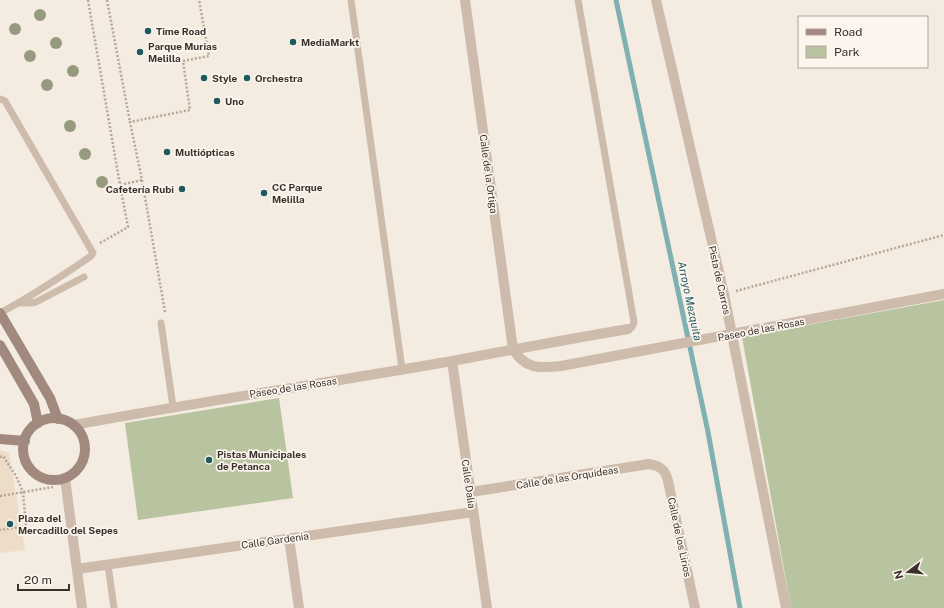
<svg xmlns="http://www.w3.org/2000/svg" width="944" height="608" font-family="'Public Sans',sans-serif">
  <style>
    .green { fill: #b8c4a0 }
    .plaza { fill: #ecdcc8 }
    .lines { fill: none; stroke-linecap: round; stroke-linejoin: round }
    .stream { stroke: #7fb0b2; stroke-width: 5 }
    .path { stroke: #b9a596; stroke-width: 2.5; stroke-dasharray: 2 2; stroke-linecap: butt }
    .lane { stroke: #cdbbac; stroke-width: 7 }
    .street { stroke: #cdbbac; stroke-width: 10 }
    .secondary { stroke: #a18a7d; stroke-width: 10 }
    .tree { fill: #969b7f }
    .poi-dot { fill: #1f5a5e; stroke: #fbf5ee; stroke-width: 1.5 }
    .labels { text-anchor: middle; stroke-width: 3.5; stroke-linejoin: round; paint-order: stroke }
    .poi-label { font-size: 10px; font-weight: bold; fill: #3b302b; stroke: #fbf5ee; text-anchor: start }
    .street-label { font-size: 10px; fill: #3b302b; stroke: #fbf5ee }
    .water-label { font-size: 11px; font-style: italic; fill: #1f5a5e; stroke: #fbf5ee }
  </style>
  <rect width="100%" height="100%" fill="#f4ebe1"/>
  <g class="green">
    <polygon points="944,300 944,608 791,608 742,337"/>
    <polygon points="279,398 293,498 138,520 125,423"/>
  </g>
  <polygon class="plaza" points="0,450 9,453 25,550 0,553"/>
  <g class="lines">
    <polyline class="stream" points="616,0 708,432 740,608"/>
    <g class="path">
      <polyline points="88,0 120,185 142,180"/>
      <polyline points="107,0 130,122"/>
      <polyline points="100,243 128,227 120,185"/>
      <polyline points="736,291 944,235"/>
      <polyline points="165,312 142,180 130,122 190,110 183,61 209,56 199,0"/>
      <polyline points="0,457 3,456 16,476 23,492 26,526 0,530"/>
      <polyline points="0,496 53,487"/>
    </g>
    <g class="lane">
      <polyline points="351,0 402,369"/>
      <polyline points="578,0 634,322 632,327 628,329"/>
      <path d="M0,99L5,101L93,253L91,256C62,276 32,296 0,313"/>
      <polyline points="21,303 31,303 36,302 84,277"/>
      <polyline points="161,323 173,407"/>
      <polyline points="108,565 114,608"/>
    </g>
    <g class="street">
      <path d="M465,0L513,349C526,370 539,368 561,366L944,294"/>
      <polyline points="656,0 724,294 786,608"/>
      <polyline points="452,361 487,608"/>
      <path d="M74,425C200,402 326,383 452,361C511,350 569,339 628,329"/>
      <polyline points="65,478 82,608"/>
      <path d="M471,492L649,464C660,466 665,469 668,481L695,608"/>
      <polyline points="289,538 299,608"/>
      <polyline points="77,569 473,512"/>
    </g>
    <g class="secondary">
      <polyline points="0,313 50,398 58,419"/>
      <polyline points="0,345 34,404 38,423"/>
      <circle cx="54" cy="449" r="31"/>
      <polyline points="0,439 25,441"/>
    </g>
  </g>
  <g class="tree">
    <circle cx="40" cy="15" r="6"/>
    <circle cx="15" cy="29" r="6"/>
    <circle cx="56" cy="43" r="6"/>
    <circle cx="30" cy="56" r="6"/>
    <circle cx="73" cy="71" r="6"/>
    <circle cx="47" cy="85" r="6"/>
    <circle cx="70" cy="126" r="6"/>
    <circle cx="85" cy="154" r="6"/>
    <circle cx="102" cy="182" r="6"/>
  </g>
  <g class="poi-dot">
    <circle cx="148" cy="31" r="4"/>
    <circle cx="293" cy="42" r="4"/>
    <circle cx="140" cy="52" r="4"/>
    <circle cx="204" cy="78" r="4"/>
    <circle cx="247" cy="78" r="4"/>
    <circle cx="217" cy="101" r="4"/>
    <circle cx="167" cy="152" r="4"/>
    <circle cx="182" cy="189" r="4"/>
    <circle cx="264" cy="193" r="4"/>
    <circle cx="209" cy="460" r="4"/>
    <circle cx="10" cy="524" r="4"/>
  </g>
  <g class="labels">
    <g class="poi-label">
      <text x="156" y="35">Time Road</text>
      <text x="301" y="46">MediaMarkt</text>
      <text x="148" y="50">Parque Murias<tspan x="148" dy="12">Melilla</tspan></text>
      <text x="212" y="82">Style</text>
      <text x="255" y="82">Orchestra</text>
      <text x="225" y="105">Uno</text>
      <text x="175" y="156">Multiópticas</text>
      <text x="272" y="191">CC Parque<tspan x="272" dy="12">Melilla</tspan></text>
      <text x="174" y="193" text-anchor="end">Cafetería Rubi</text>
      <text x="217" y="458">Pistas Municipales<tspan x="217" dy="12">de Petanca</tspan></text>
      <text x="18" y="522">Plaza del<tspan x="18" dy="12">Mercadillo del Sepes</tspan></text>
    </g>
    <g class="street-label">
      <text transform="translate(489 174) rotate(82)" y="4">Calle de la Ortiga</text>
      <text transform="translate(720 280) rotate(77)" y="4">Pista de Carros</text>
      <text transform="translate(761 329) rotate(-11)" y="4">Paseo de las Rosas</text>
      <text transform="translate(293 387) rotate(-9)" y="4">Paseo de las Rosas</text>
      <text transform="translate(567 477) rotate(-9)" y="4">Calle de las Orquídeas</text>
      <text transform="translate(469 484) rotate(82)" y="4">Calle Dalia</text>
      <text transform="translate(680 537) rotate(78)" y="4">Calle de los Lirios</text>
      <text transform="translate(275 540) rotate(-8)" y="4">Calle Gardenia</text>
    </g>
    <g class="water-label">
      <text transform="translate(690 301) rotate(78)" y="4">Arroyo Mezquita</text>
    </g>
  </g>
  <rect x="798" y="16" width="130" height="52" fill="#fbf5ee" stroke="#aea6a0"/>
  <rect x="806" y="29" width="20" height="6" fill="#a18a7d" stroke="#aea6a0"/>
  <text x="834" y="36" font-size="12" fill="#3b302b">Road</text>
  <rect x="806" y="46" width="20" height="12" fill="#b8c4a0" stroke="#aea6a0"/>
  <text x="834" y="56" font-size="12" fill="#3b302b">Park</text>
  <g transform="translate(908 572) rotate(254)" stroke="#fbf5ee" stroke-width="3" paint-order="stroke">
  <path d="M0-3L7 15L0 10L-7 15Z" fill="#3b302b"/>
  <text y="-6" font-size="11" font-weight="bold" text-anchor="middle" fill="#3b302b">N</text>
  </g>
  <path d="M18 584v6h51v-6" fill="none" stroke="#3b302b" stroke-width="2"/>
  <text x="24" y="584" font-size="12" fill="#3b302b" stroke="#fbf5ee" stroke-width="3" paint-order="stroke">20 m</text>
</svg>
